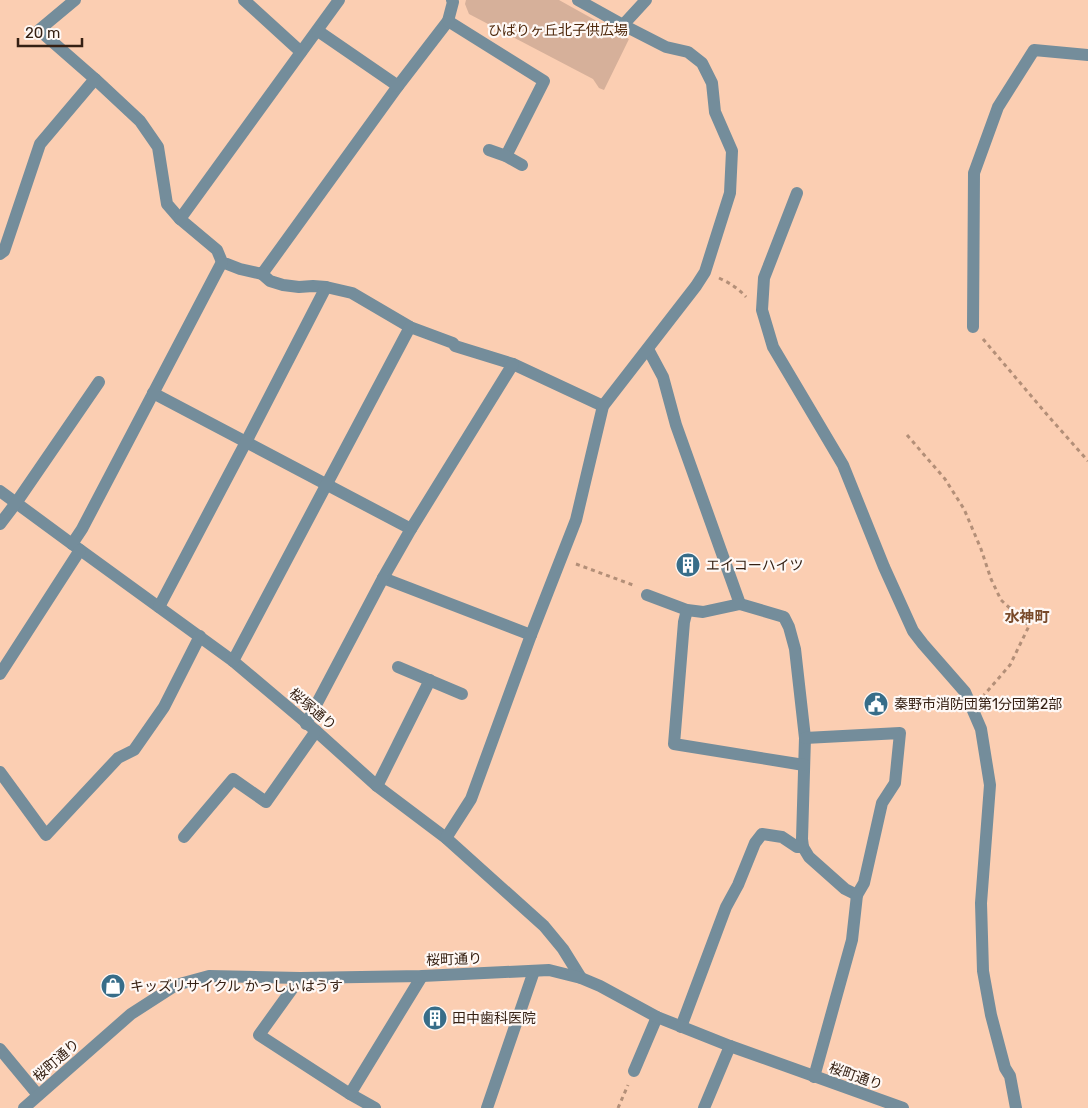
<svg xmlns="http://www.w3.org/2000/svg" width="1088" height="1108" font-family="Rubik,'Noto Sans JP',sans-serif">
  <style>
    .green { fill: #d6b09a }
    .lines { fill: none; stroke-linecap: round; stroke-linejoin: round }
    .path { stroke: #b38f78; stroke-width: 3; stroke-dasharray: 4 4; stroke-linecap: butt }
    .minor { stroke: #748d9b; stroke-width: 12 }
    .labels { text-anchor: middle; stroke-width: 4.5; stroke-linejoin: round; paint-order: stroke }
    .park-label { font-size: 14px; fill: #4e270a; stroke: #fef8f5 }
    .poi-label { font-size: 14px; fill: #352013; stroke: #fef8f5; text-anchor: start }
    .street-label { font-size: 14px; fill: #352013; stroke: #fef8f5 }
    .neighbourhood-label { font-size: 15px; font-weight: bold; fill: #794a2a; stroke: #fef8f5 }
  </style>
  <rect width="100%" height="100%" fill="#fbceb2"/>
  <polygon class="green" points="466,0 559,0 629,39 604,90 599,88 593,79 469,14 465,4"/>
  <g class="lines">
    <g class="path">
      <path d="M719,278C730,283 739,289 746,297"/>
      <polyline points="983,339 1049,417 1088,461"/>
      <polyline points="907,435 945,479 964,509 981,549 991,579 1001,600 1029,626 1010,665 984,695"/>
      <polyline points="576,564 633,585"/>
      <polyline points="618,1108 628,1085"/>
    </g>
    <g class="minor">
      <polyline points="75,0 39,30 95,79 140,121 158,147 167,204 180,219"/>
      <polyline points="244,0 301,52"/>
      <polyline points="339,0 180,219 217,250 222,262 240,269 262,274 398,86 448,21 453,2 452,0"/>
      <polyline points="448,21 544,81 506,156"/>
      <polyline points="623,25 646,0"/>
      <polyline points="318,31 398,86"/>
      <polyline points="489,150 506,156 522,165"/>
      <polyline points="797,193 764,278 762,310 773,347 843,465 884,567 913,631 923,644 965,692 981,729 990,785 981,903 983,971 991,1015 1005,1068 1010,1076 1016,1108"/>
      <polyline points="0,254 4,251 40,144 95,79"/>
      <polyline points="262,274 270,281 283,285 299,287 313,286 326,287 352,293 410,327 453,343 455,346 513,364 603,406"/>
      <polyline points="973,327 974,173 998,107 1034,50 1088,55"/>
      <polyline points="648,349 663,377 676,425 740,604"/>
      <polyline points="153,393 411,529"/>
      <polyline points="0,491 72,544 233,661 316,731 377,786 446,838 544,926 563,949 581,978"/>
      <polyline points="0,524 16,503 99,382"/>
      <polyline points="72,544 82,529 222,262"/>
      <polyline points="383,578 531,635"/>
      <polyline points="647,595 687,610 703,612 740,604 784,617 789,627 795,649 805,738 802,839 803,847 809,857 845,889 857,895"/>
      <polyline points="159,607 246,442 326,287"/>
      <polyline points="687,610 684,622 674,744 804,765"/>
      <polyline points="233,661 410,327"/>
      <polyline points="398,667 462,694"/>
      <polyline points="0,674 80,550"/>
      <polyline points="306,724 383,578 411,529 513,364"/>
      <polyline points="805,738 900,733 895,783 882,803 864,883 857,895 852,940 814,1077"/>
      <polyline points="0,772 46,835 118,758 134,750 164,707 200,636"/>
      <polyline points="377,786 430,680"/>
      <polyline points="184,837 233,779 266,802 316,731"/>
      <polyline points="446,838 471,799 531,635 576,520 603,406 696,286 705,272 730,193 732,151 715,112 712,83 702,63 688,52 666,47 623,25 578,0"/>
      <polyline points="300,978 259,1035 350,1094 375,1108"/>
      <polyline points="681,1027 726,907 738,885 755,843 762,834 782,837 797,847 803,847"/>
      <polyline points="0,1049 38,1095"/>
      <polyline points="634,1071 657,1017"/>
      <polyline points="350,1094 422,976"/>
      <polyline points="24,1108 131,1014 176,985 209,976 300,978 422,976 549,970 581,978 600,986 657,1017 730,1046 903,1108"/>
      <polyline points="487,1108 534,971"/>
      <polyline points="704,1108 730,1046"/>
    </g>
  </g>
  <defs>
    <symbol id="building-disc" viewBox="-11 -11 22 22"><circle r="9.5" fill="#376d89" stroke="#fef8f5"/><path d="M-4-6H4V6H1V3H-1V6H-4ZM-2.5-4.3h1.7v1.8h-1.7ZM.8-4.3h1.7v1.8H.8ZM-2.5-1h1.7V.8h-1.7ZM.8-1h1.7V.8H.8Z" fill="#fff"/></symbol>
    <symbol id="civic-disc" viewBox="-11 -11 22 22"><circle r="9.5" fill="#376d89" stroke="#fef8f5"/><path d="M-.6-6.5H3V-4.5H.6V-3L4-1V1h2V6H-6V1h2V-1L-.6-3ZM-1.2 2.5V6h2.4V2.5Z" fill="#fff"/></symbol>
    <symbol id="shop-disc" viewBox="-11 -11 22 22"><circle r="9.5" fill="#376d89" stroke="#fef8f5"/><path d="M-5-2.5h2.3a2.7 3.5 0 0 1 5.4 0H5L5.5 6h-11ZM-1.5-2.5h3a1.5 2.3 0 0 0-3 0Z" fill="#fff"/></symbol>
  </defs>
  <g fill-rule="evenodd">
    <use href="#building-disc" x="674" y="551" width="28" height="28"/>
    <use href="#civic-disc" x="862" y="690" width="28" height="28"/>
    <use href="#shop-disc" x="99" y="972" width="28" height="28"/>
    <use href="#building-disc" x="421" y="1004" width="28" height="28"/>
  </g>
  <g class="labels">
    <g class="park-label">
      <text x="558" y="35">ひばりヶ丘北子供広場</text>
    </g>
    <g class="poi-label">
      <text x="706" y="570">エイコーハイツ</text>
      <text x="894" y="709">秦野市消防団第1分団第2部</text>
      <text x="130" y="991">キッズリサイクル かっしぃはうす</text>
      <text x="452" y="1023">田中歯科医院</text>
    </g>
    <g class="street-label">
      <text transform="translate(313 709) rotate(40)" y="5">桜塚通り</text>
      <text transform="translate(454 959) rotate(-2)" y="5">桜町通り</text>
      <text transform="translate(56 1060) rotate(-41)" y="5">桜町通り</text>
      <text transform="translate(856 1076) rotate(19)" y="5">桜町通り</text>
    </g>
    <g class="neighbourhood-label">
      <text x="1027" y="622">水神町</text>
    </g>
  </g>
  <path d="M18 38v8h64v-8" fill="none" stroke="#352013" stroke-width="2.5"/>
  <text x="25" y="38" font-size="15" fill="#352013" stroke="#fef8f5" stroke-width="4" paint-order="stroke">20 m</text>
</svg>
